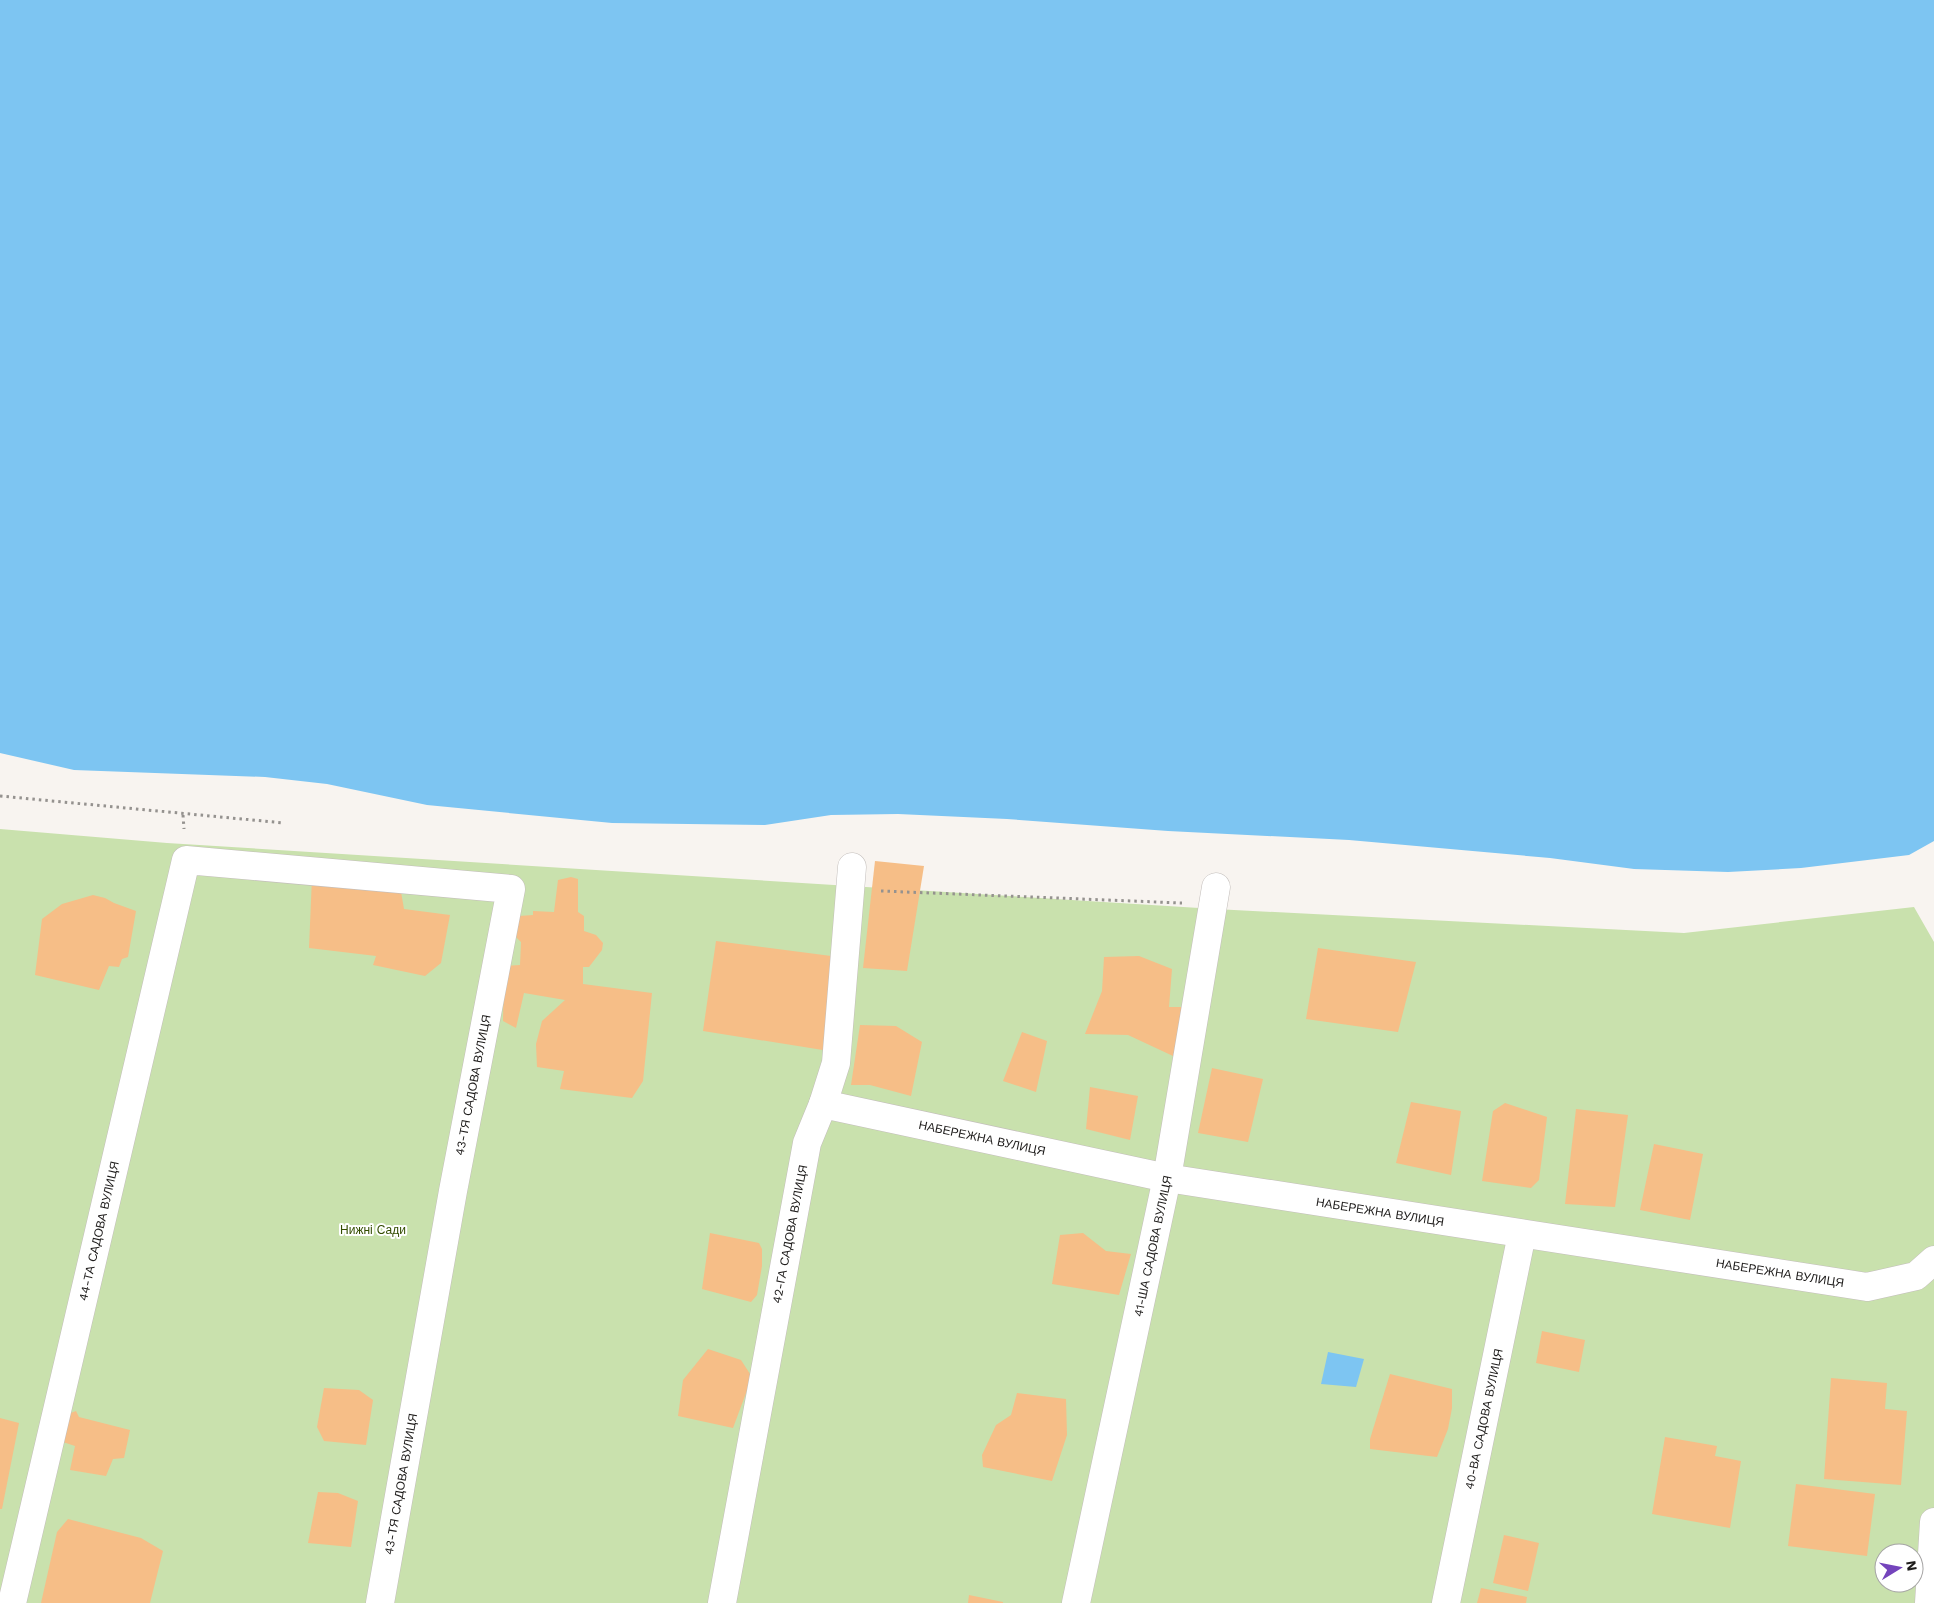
<svg xmlns="http://www.w3.org/2000/svg" width="1934" height="1603" font-family="'Work Sans',sans-serif">
  <style>
    .green { fill: #c9e1ad; fill-rule: evenodd }
    .water { fill: #7dc5f2 }
    .building { fill: #f6be87 }
    .lines { fill: none; stroke-linecap: round; stroke-linejoin: round }
    .street-casing { stroke: #c3bebb; stroke-width: 29 }
    .path { stroke: #95928f; stroke-width: 3; stroke-dasharray: 2.5 4; stroke-linecap: butt }
    .street { stroke: #fff; stroke-width: 28 }
    .labels { text-anchor: middle; stroke-width: 4; stroke-linejoin: round; paint-order: stroke }
    .street-label { font-size: 12px; fill: #1e1c1b; stroke: #fff }
    .park-label { font-size: 12px; fill: #334c00; stroke: #fff }
  </style>
  <rect width="100%" height="100%" fill="#f8f4f0"/>
  <path class="green" d="M0,829L167,843L1215,909L1684,933L1914,907L1934,942V1603H0ZM1884,1553H1914V1583H1884Z"/>
  <g class="water">
    <polygon points="0,0 1934,0 1934,841 1909,855 1801,868 1728,872 1634,869 1550,858 1349,840 1168,831 1007,819 898,814 831,815 765,825 612,823 427,805 327,784 265,777 74,770 0,753"/>
    <polygon points="1328,1352 1364,1359 1356,1387 1321,1384"/>
  </g>
  <g class="building">
    <polygon points="875,861 924,866 907,971 863,968"/>
    <polygon points="312,877 400,886 404,909 450,915 441,963 425,976 373,965 376,956 309,948"/>
    <polygon points="571,877 578,879 578,912 584,916 584,931 596,935 603,943 602,950 589,967 583,967 583,984 652,993 643,1081 632,1098 560,1089 564,1071 537,1067 536,1044 542,1021 565,1000 524,993 516,1028 503,1021 504,966 520,965 521,942 516,937 519,916 533,915 533,911 554,912 558,880"/>
    <polygon points="93,895 105,898 114,903 136,911 128,957 122,959 119,967 109,966 99,990 35,975 42,919 62,904"/>
    <polygon points="716,941 839,957 829,1051 703,1031"/>
    <polygon points="1318,948 1416,962 1398,1032 1306,1019"/>
    <polygon points="1139,956 1172,969 1169,1007 1185,1007 1173,1056 1128,1035 1085,1034 1102,991 1104,957"/>
    <polygon points="860,1025 896,1026 922,1042 911,1096 870,1085 851,1085"/>
    <polygon points="1022,1032 1047,1041 1036,1092 1003,1081"/>
    <polygon points="1212,1068 1263,1079 1248,1142 1198,1133"/>
    <polygon points="1090,1087 1138,1096 1130,1140 1086,1129"/>
    <polygon points="1411,1102 1461,1111 1451,1175 1396,1163"/>
    <polygon points="1505,1103 1547,1117 1539,1180 1531,1188 1482,1181 1493,1111"/>
    <polygon points="1576,1109 1628,1115 1615,1207 1565,1204"/>
    <polygon points="1654,1144 1703,1154 1690,1220 1640,1210"/>
    <polygon points="710,1233 759,1243 762,1249 762,1266 757,1295 751,1302 702,1289"/>
    <polygon points="1083,1233 1106,1251 1131,1254 1119,1295 1052,1284 1060,1235"/>
    <polygon points="1542,1331 1585,1340 1579,1372 1536,1363"/>
    <polygon points="708,1349 741,1360 752,1377 733,1428 678,1416 683,1380"/>
    <polygon points="1390,1374 1452,1389 1452,1408 1448,1429 1437,1457 1370,1449 1370,1439"/>
    <polygon points="1831,1378 1887,1383 1885,1409 1907,1411 1901,1485 1824,1479"/>
    <polygon points="324,1388 359,1390 373,1400 366,1445 324,1441 317,1427"/>
    <polygon points="1017,1393 1066,1399 1067,1435 1052,1481 983,1467 982,1455 996,1425 1011,1415"/>
    <polygon points="76,1411 79,1417 130,1430 124,1458 113,1459 106,1476 70,1470 75,1446 60,1441 68,1414"/>
    <polygon points="0,1418 19,1423 2,1509 0,1509"/>
    <polygon points="1665,1437 1717,1446 1715,1456 1741,1461 1730,1528 1652,1514"/>
    <polygon points="1796,1484 1875,1494 1867,1556 1788,1546"/>
    <polygon points="318,1492 338,1493 358,1501 351,1547 308,1543"/>
    <polygon points="68,1519 141,1538 163,1551 150,1603 41,1603 57,1532"/>
    <polygon points="1504,1535 1539,1543 1528,1591 1493,1583"/>
    <polygon points="1481,1588 1527,1597 1526,1603 1477,1603"/>
    <polygon points="969,1595 1003,1602 1003,1603 968,1603"/>
  </g>
  <g class="lines">
    <defs>
      <g id="street">
        <polyline points="823,1104 1167,1178 1867,1287 1916,1276 1934,1260"/>
        <polyline points="12,1603 186,860 511,889 453,1191 380,1603"/>
        <polyline points="722,1603 807,1143 823,1104 836,1063 852,867"/>
        <polyline points="1076,1603 1167,1178 1216,887"/>
        <polyline points="1446,1603 1522,1234"/>
        <polyline points="1929,1603 1934,1522"/>
      </g>
    </defs>
    <use href="#street" class="street-casing"/>
    <g class="path">
      <polyline points="0,796 284,823"/>
      <polyline points="183,815 184,829"/>
      <polyline points="881,891 1182,903"/>
    </g>
    <use href="#street" class="street"/>
  </g>
  <g class="labels">
    <g class="street-label">
      <text transform="translate(473 1085) rotate(-79)" y="4">43-ТЯ САДОВА ВУЛИЦЯ</text>
      <text transform="translate(982 1138) rotate(12)" y="4">НАБЕРЕЖНА ВУЛИЦЯ</text>
      <text transform="translate(1380 1212) rotate(9)" y="4">НАБЕРЕЖНА ВУЛИЦЯ</text>
      <text transform="translate(99 1231) rotate(-77)" y="4">44-ТА САДОВА ВУЛИЦЯ</text>
      <text transform="translate(790 1234) rotate(-79)" y="4">42-ГА САДОВА ВУЛИЦЯ</text>
      <text transform="translate(1153 1246) rotate(-78)" y="4">41-ША САДОВА ВУЛИЦЯ</text>
      <text transform="translate(1780 1273) rotate(9)" y="4">НАБЕРЕЖНА ВУЛИЦЯ</text>
      <text transform="translate(1484 1419) rotate(-78)" y="4">40-ВА САДОВА ВУЛИЦЯ</text>
      <text transform="translate(401 1484) rotate(-80)" y="4">43-ТЯ САДОВА ВУЛИЦЯ</text>
    </g>
    <g class="park-label">
      <text x="373" y="1234">Нижні Сади</text>
    </g>
  </g>
  <g transform="translate(1899 1568) rotate(80)"><circle r="24" fill="#ffffff" stroke="#a5a4a4"/>
  <path d="M0-4L9 19L0 12L-9 19Z" fill="#7444bc"/>
  <text y="-8" font-size="14" font-weight="bold" text-anchor="middle" fill="#1e1c1b">N</text>
  </g>
</svg>
